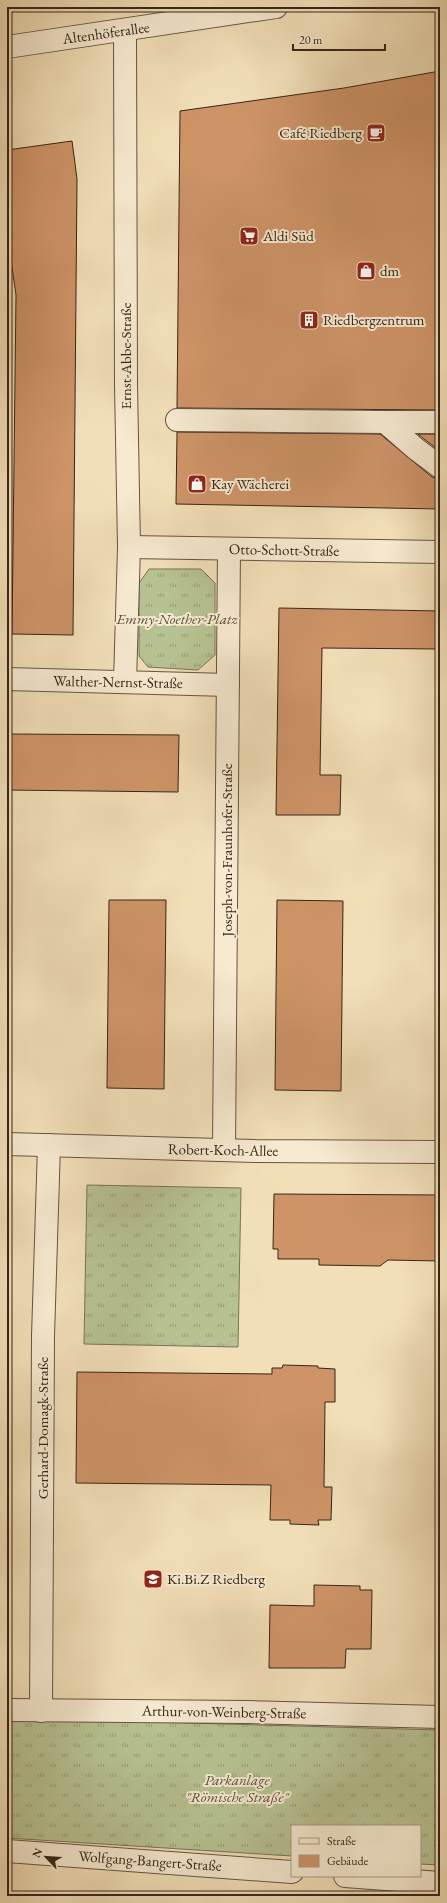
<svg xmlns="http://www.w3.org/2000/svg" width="447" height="1903" font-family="'EB Garamond',serif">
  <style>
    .grass { fill: url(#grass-tufts); stroke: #767456 }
    .building { fill: #ce9468; stroke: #36251a }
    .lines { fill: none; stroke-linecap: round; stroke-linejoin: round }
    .minor-casing { stroke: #655442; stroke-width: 24 }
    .minor { stroke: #f7ead1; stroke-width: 22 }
    .labels { text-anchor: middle; stroke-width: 4; stroke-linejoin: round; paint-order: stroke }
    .street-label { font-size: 15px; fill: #36251a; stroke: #f7ead1 }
    .poi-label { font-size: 15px; fill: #36251a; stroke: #f7ead1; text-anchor: start }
    .park-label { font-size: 15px; font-style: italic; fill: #564c38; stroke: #f7ead1 }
  </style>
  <defs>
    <pattern id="grass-tufts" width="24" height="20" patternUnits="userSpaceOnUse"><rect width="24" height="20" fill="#b7c292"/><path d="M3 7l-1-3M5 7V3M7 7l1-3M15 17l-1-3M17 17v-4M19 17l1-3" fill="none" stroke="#969d76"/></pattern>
  </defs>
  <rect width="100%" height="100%" fill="#f2dfb8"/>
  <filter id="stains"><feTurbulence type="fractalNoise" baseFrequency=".005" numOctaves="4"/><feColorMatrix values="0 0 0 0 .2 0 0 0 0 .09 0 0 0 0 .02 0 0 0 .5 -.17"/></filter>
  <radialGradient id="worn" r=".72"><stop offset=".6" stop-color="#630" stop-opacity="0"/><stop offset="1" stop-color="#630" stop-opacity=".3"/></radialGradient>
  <g class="grass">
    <polygon points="149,569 201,569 215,583 215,655 198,670 148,667 139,656 139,583"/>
    <polygon points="87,1185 241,1188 238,1347 84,1344"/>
    <polygon points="7,1718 440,1730 440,1865 420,1864 420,1826 292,1826 292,1856 7,1838"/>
  </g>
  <g class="building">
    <polygon points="440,71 440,410 177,408 180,111 344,88"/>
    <polygon points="72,141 77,179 73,635 12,634 16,295 7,233 7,150"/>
    <polygon points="177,432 380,434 432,477 440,479 440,509 176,504"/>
    <polygon points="418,434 440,434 440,451 424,439"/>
    <polygon points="279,608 440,611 440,649 322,648 320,775 341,775 340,815 276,815"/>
    <polygon points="7,734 179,735 178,792 7,790"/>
    <polygon points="109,900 166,900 164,1089 107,1088"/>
    <polygon points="277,900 343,901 341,1091 275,1090"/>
    <polygon points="274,1194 440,1195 440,1261 388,1260 380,1266 319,1265 319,1259 278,1259 278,1249 273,1249"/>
    <polygon points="283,1365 318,1366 318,1368 335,1369 335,1402 325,1402 324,1487 332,1487 331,1520 318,1520 319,1525 290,1524 290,1520 270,1520 271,1485 76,1483 77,1372 272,1374 272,1368 282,1368"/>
    <polygon points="314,1585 360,1586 360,1590 372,1590 371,1649 346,1649 345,1668 269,1668 270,1605 314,1606"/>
  </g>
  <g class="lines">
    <defs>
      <g id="minor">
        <polyline points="7,47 276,7"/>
        <polyline points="177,420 385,422 416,449 440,467"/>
        <polyline points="385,422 440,422"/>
        <polyline points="129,547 440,552"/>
        <polyline points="7,679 228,685"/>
        <polyline points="125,682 129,547 126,384 125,30"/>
        <polyline points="7,1144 255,1151 440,1152"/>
        <polyline points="224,1150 229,549"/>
        <polyline points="7,1710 248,1712 440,1717"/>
        <polyline points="41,1711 43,1336 49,1145"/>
        <polyline points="7,1851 292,1872"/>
        <polyline points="345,1876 440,1883"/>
      </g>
    </defs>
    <use href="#minor" class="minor-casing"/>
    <use href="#minor" class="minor"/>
  </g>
  <defs>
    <symbol id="cafe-square" viewBox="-11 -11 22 22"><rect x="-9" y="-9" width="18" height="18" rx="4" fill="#8f2418" stroke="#f7ead1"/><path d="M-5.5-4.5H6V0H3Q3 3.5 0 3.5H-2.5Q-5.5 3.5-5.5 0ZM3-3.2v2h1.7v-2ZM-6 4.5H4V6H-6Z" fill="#fff"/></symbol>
    <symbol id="supermarket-square" viewBox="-11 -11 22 22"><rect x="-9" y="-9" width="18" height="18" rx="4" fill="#8f2418" stroke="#f7ead1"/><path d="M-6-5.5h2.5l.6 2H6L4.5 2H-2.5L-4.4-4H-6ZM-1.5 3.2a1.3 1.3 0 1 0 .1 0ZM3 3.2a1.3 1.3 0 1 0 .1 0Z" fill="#fff"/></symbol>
    <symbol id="shop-square" viewBox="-11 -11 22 22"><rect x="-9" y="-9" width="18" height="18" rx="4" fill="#8f2418" stroke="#f7ead1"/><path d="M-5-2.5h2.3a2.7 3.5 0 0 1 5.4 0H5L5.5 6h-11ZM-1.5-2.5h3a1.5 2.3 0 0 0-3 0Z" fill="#fff"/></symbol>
    <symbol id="building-square" viewBox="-11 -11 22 22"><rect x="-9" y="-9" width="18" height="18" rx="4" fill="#8f2418" stroke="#f7ead1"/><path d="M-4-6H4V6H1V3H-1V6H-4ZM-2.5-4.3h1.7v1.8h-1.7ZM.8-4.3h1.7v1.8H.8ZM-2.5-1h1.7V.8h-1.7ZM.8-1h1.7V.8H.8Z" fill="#fff"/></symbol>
    <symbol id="school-square" viewBox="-11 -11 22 22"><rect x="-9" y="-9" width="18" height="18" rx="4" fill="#8f2418" stroke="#f7ead1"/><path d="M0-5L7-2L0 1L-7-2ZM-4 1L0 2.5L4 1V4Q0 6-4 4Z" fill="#fff"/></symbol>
  </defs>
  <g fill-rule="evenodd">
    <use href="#cafe-square" x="365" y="122" width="22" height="22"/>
    <use href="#supermarket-square" x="238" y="225" width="22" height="22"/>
    <use href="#shop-square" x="355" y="260" width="22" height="22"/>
    <use href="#building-square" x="298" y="309" width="22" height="22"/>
    <use href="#shop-square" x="186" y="473" width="22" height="22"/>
    <use href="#school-square" x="142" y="1568" width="22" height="22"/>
  </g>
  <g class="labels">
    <g class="street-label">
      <text transform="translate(106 33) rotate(-8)" y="5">Altenhöferallee</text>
      <text transform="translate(126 356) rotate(-90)" y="5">Ernst-Abbe-Straße</text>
      <text transform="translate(284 550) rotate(1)" y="5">Otto-Schott-Straße</text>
      <text transform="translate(118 682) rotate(1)" y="5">Walther-Nernst-Straße</text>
      <text transform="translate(227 850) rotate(-90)" y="5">Joseph-von-Fraunhofer-Straße</text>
      <text transform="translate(223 1150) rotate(1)" y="5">Robert-Koch-Allee</text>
      <text transform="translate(43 1428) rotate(-90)" y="5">Gerhard-Domagk-Straße</text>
      <text transform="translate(224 1712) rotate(1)" y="5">Arthur-von-Weinberg-Straße</text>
      <text transform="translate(150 1861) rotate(4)" y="5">Wolfgang-Bangert-Straße</text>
    </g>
    <g class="poi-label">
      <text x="362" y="138" text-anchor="end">Café Riedberg</text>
      <text x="263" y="241">Aldi Süd</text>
      <text x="380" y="276">dm</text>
      <text x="323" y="325">Riedbergzentrum</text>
      <text x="211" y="489">Kay Wächerei</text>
      <text x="167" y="1584">Ki.Bi.Z Riedberg</text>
    </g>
    <g class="park-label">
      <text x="177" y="624">Emmy-Noether-Platz</text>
      <text x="237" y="1785">Parkanlage<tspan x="237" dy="17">"Römische Straße"</tspan></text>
    </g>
  </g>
  <rect width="447" height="1903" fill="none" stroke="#f2dfb8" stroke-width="24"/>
  <rect x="8" y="8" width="431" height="1887" fill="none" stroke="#36251a" stroke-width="2"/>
  <rect x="12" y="12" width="423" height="1879" fill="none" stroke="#36251a"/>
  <rect x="291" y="1825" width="130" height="52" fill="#f7ead1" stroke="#aa9b88"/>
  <rect x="299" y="1838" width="20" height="6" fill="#f7ead1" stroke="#aa9b88"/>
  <text x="327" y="1845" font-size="12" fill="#36251a">Straße</text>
  <rect x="299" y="1855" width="20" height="12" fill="#ce9468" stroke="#aa9b88"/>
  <text x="327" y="1865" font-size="12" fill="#36251a">Gebäude</text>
  <g transform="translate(46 1857) rotate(295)" stroke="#f7ead1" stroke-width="3" paint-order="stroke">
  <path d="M0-3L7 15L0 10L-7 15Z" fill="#36251a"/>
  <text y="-6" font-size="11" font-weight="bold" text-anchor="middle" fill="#36251a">N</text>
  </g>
  <path d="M293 44v6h92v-6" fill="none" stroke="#36251a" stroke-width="2"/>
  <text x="299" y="44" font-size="12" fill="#36251a" stroke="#f7ead1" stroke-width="3" paint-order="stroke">20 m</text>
  <rect width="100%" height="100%" filter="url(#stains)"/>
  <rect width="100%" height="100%" fill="url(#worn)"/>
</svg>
